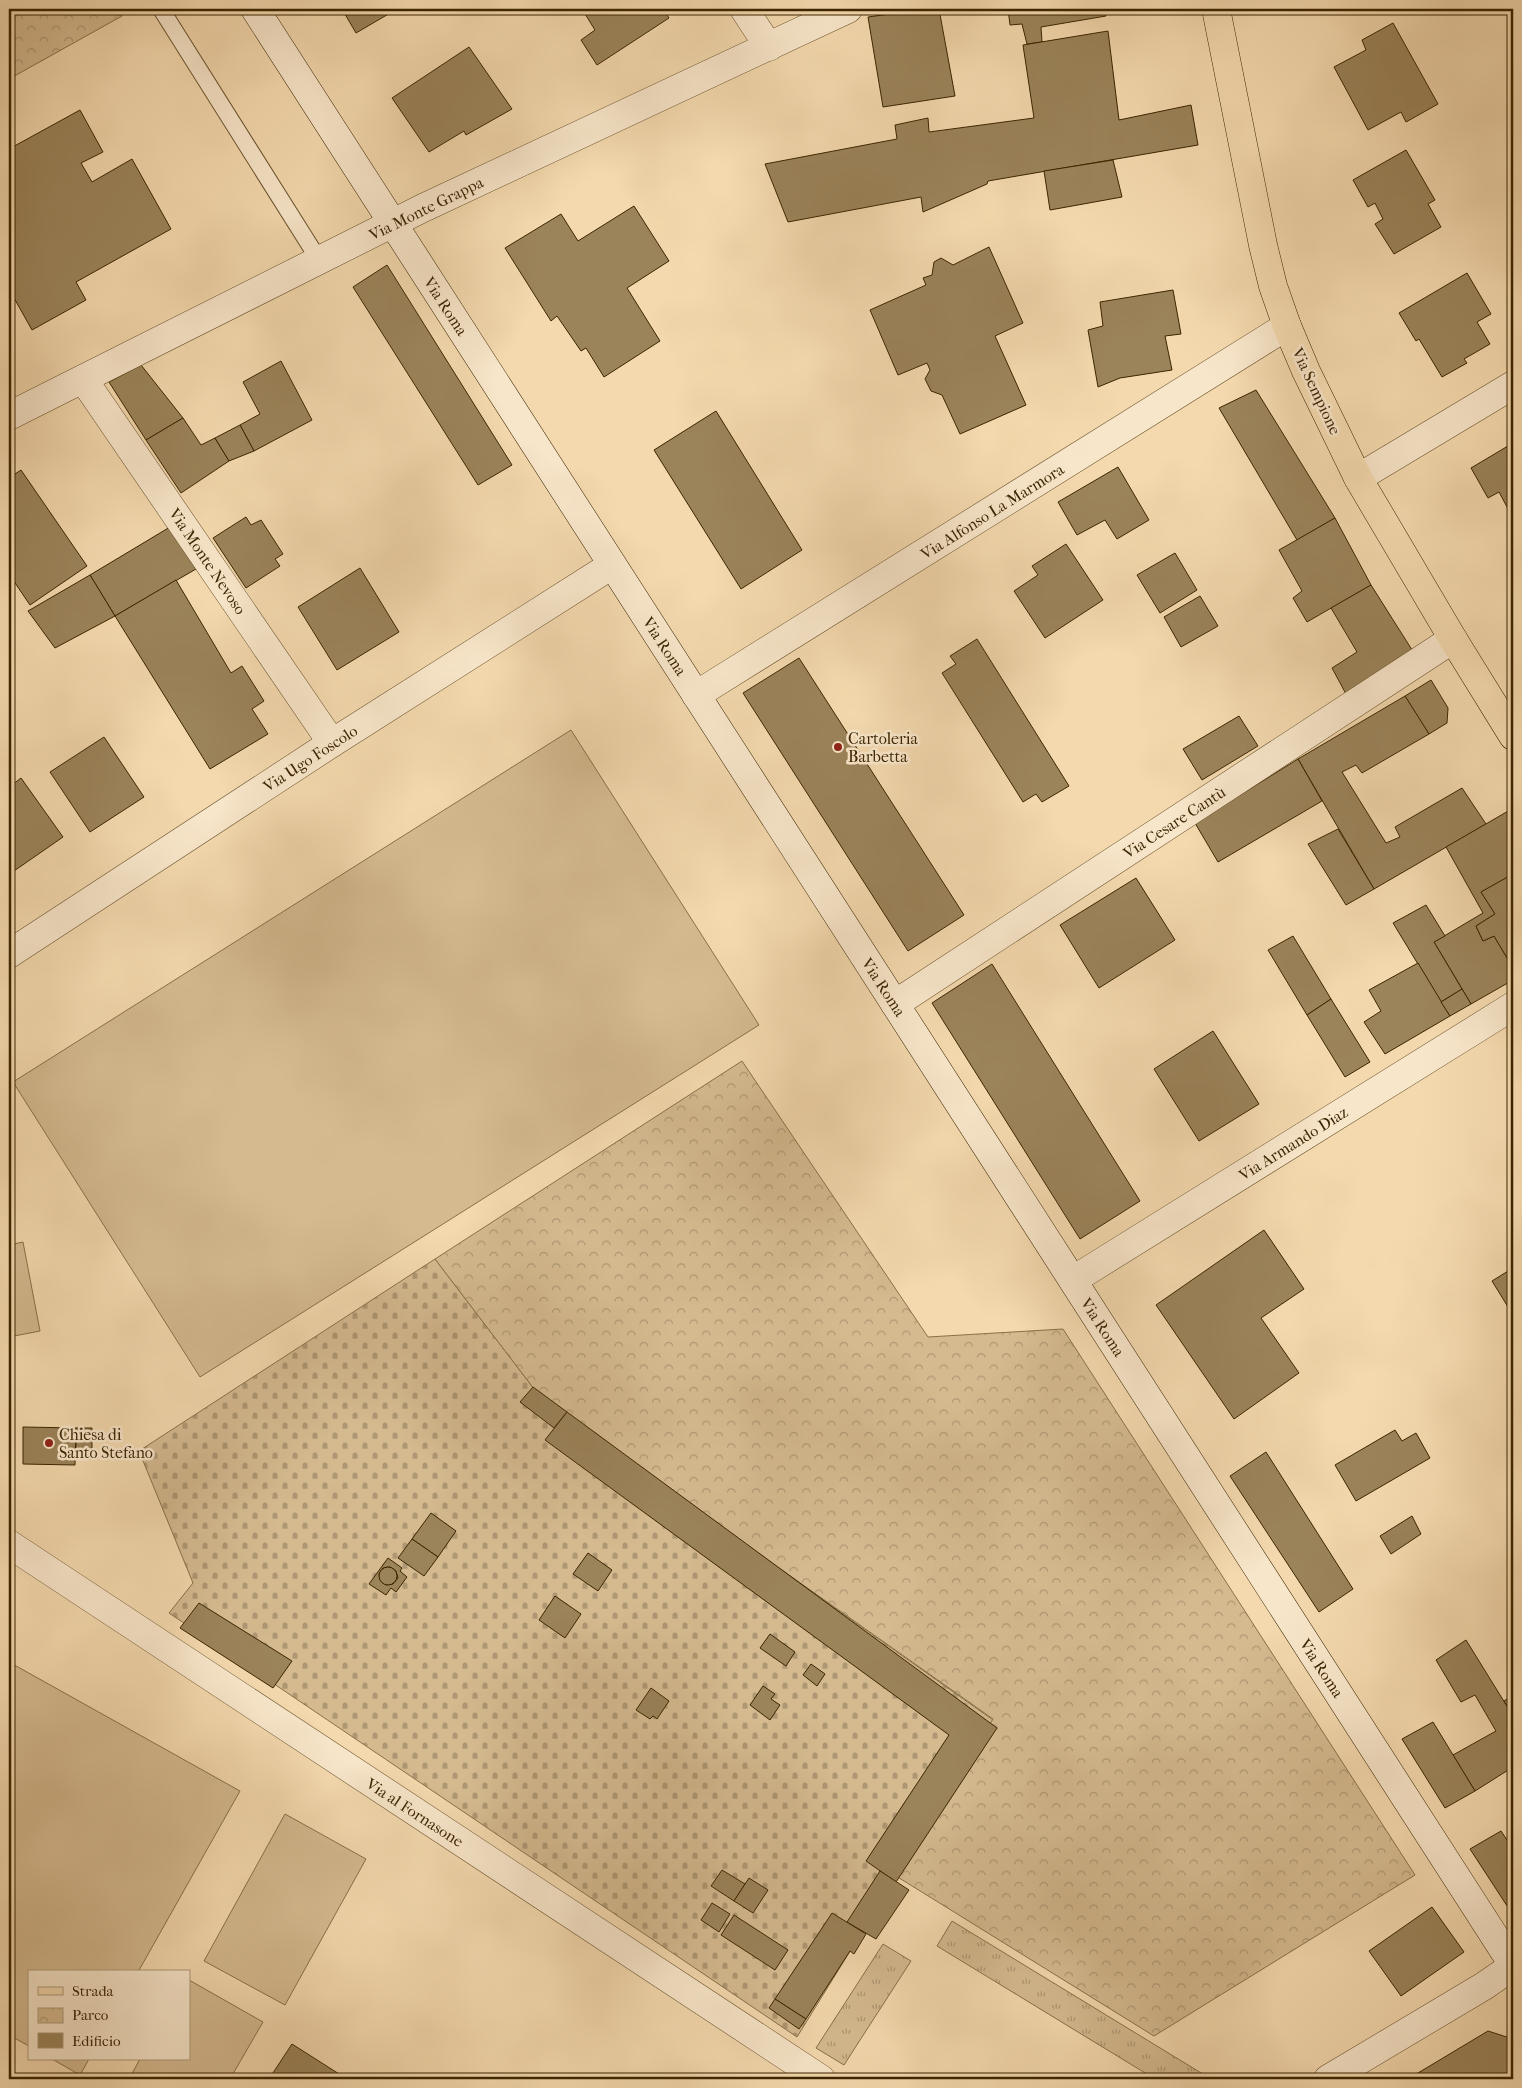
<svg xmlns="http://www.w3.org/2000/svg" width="1522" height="2088" font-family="'IM FELL French Canon',serif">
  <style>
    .grass { fill: url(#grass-tufts); stroke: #887048 }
    .cemetery { fill: url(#cemetery-stones); stroke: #887048 }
    .park { fill: url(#park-crowns); stroke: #887048 }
    .pitch { fill: #d5ba90; stroke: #887048 }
    .building { fill: #9b835a; stroke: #3b2500; fill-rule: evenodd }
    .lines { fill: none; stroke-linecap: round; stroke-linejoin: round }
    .lane-casing { stroke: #69522c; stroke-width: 18 }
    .street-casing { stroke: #69522c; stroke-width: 29 }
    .secondary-casing { stroke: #3b2500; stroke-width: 29 }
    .primary-casing { stroke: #3b2500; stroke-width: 29 }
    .lane { stroke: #f8e6ca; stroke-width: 16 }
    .street { stroke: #f8e6ca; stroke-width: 28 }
    .secondary { stroke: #f8e6ca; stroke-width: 28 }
    .primary { stroke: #f4d9ae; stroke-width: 28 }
    .poi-dot { fill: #8f2418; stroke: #f8e6ca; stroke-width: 2 }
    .labels { text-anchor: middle; stroke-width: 5; stroke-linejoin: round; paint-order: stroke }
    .street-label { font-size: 16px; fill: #3b2500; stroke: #f8e6ca }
    .poi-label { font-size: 16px; fill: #3b2500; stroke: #f8e6ca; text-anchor: start }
  </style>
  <defs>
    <pattern id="grass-tufts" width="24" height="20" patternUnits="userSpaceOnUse" patternTransform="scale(1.25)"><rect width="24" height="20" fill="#d5ba90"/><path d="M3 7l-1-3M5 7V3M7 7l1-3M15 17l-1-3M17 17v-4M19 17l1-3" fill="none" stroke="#ae9773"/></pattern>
    <pattern id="cemetery-stones" width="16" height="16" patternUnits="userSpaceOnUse" patternTransform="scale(1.25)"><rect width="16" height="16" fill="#d5ba90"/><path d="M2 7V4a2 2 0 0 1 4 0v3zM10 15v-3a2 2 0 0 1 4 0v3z" fill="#ae9773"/></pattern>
    <pattern id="park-crowns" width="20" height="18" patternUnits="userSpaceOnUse" patternTransform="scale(1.25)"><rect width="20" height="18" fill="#d5ba90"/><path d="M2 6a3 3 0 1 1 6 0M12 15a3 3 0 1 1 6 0" fill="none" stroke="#ae9773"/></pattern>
  </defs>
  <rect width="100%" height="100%" fill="#f4d9ae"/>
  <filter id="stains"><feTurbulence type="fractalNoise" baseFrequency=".004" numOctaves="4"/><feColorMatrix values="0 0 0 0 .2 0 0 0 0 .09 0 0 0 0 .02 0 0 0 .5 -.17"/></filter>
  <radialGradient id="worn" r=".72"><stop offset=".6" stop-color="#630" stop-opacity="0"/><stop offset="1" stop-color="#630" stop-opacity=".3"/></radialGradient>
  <g class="grass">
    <polygon points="952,1921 1211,2079 1155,2079 937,1946"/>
    <polygon points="883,1944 911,1961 844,2065 816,2048"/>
  </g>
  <polygon class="cemetery" points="435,1259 544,1402 993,1720 797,2037 169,1613 193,1583 139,1451"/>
  <g class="park">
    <polygon points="9,9 117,9 122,16 9,79"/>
    <polygon points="742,1061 928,1337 1063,1329 1415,1875 1154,2036 896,1876 993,1719 544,1402 435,1259"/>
  </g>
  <g class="pitch">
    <polygon points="571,730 759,1025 200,1377 13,1082"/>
    <polygon points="23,1242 40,1331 9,1337 9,1245"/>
    <polygon points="9,1662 240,1791 138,1972 29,1972 29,2046 9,2035"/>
    <polygon points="285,1814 366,1859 285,2005 204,1961"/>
    <polygon points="189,1980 263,2022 230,2079 129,2079 140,2059 189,2059"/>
    <polygon points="52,2059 89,2059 80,2075"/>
  </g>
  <g class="building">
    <polygon points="342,9 397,9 356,33"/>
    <polygon points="582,9 663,9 669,18 597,65 581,40 595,30"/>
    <polygon points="925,9 939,9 955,96 883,107 868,17"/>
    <polygon points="1008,9 1104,9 1106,16 1041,27 1042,42 1027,44 1022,24 1010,25"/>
    <polygon points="1393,23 1438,104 1406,122 1401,112 1368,130 1334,67 1366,50 1362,40"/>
    <polygon points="1108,31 1119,120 1191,105 1198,145 988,181 987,184 923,212 921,197 788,222 765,164 897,139 895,125 928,118 929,132 1034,118 1023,45"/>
    <polygon points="469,47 512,109 466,135 464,131 429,152 392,98"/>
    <polygon points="80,110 103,152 81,163 92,182 132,159 171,229 76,282 86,300 32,330 9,289 9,149"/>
    <polygon points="1406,150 1435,200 1428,204 1441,227 1394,254 1375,224 1383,219 1375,203 1368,207 1353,180"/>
    <polygon points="1113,160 1122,197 1050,210 1044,171"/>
    <polygon points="634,206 669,261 627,288 660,341 604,377 586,348 581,351 557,316 551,321 505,248 561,214 578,241"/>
    <polygon points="989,247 1023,323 995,336 1026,405 960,434 942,395 931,391 925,379 930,370 927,363 898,375 870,310 926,285 923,278 932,275 934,262 941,258 953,265"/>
    <polygon points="387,265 512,465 478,485 353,287"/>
    <polygon points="1467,273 1491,314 1477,322 1490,344 1464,359 1467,363 1442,377 1419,339 1416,341 1399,313"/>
    <polygon points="1173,290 1181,334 1165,336 1172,370 1120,378 1098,387 1088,330 1103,326 1100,302"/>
    <polygon points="281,361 312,420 254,451 240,425 260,414 243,382"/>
    <polygon points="141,365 183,418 146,440 109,382"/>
    <polygon points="1256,390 1335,518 1297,540 1219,408"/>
    <polygon points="716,411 802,550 741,589 654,450"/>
    <polygon points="183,418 201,445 215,438 229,461 181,493 146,440"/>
    <polygon points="240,425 254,451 229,461 215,438"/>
    <polygon points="1513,443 1513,518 1499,492 1488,498 1471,468"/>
    <polygon points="1118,467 1149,520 1117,539 1105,520 1077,535 1058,502"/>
    <polygon points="21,470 87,566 30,605 9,574 9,478"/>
    <polygon points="246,517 251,525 261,520 283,554 275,559 280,566 246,588 213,538"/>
    <polygon points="1335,518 1371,585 1307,622 1293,598 1302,591 1279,550"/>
    <polygon points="170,527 196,569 115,616 90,575"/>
    <polygon points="1066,544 1103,600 1045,638 1014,591 1038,575 1032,566"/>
    <polygon points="1175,553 1197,590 1160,613 1137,575"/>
    <polygon points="360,568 399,632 337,670 298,607"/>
    <polygon points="90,575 115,616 55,648 28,611"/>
    <polygon points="176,580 231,673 242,666 264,701 252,709 268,734 210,769 115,616"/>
    <polygon points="1371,585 1414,653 1346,694 1332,668 1357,652 1331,608"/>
    <polygon points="1200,596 1218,626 1181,647 1164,617"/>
    <polygon points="977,639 1069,786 1042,802 1036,794 1023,802 942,673 956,664 950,656"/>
    <polygon points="799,658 964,915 908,951 743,693"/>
    <polygon points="1431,680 1448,708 1447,723 1429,734 1405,696"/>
    <polygon points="1405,696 1429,734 1362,773 1356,765 1342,772 1386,843 1400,837 1395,827 1462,788 1486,824 1374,889 1298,759"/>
    <polygon points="1239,716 1258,746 1202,780 1183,749"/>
    <polygon points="104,737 144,797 90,832 50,772"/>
    <polygon points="1298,759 1322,801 1218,862 1195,823"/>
    <polygon points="21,778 63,837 14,871 9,863 9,781 12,785"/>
    <polygon points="1510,810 1513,815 1513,874 1481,892 1495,914 1476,926 1483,941 1494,936 1513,968 1513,980 1471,1004 1434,942 1483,913 1446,847"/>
    <polygon points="1338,829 1374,889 1346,905 1308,844"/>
    <polygon points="1513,874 1513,968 1494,936 1483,941 1476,926 1495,914 1481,892"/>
    <polygon points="1136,878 1175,940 1099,988 1060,925"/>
    <polygon points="1426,905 1445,936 1434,942 1462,989 1441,1002 1393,923"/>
    <polygon points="1293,936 1331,999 1307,1015 1268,950"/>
    <polygon points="1418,963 1450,1016 1385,1054 1364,1022 1381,1011 1369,990"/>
    <polygon points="992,964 1140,1201 1080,1239 932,1003"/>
    <polygon points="1462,989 1471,1004 1450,1016 1441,1002"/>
    <polygon points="1331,999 1370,1062 1345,1077 1307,1015"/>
    <polygon points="1213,1031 1259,1104 1199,1141 1154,1069"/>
    <polygon points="1264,1230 1304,1289 1261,1318 1299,1373 1234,1419 1156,1305"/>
    <polygon points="1513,1268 1513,1315 1492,1281"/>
    <polygon points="1513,1357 1513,1373 1507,1361"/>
    <polygon points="533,1387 567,1412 554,1428 520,1402"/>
    <polygon points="567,1412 997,1728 896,1882 866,1861 949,1735 545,1440"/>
    <polygon points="23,1427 76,1428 75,1465 23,1464"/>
    <polygon points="76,1428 92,1428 92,1459 76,1458"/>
    <polygon points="1395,1430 1402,1441 1416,1433 1430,1458 1356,1501 1335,1465"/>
    <polygon points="1266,1452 1353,1589 1319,1612 1230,1476"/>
    <polygon points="431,1513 456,1531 438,1557 412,1539"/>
    <polygon points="1412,1516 1421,1534 1391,1554 1380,1536"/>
    <polygon points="412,1539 438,1557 424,1576 398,1558"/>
    <polygon points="588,1553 612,1570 598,1591 573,1574"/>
    <path d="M388,1558L402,1568L400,1571L407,1577L396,1592L391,1588L386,1595L369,1584ZM390,1567L396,1571L398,1578L393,1584L386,1585L380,1580L379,1574L383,1568Z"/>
    <circle cx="388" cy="1576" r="9"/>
    <polygon points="555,1596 581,1614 565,1638 539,1620"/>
    <polygon points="199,1603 292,1661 273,1688 180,1628"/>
    <polygon points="770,1634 795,1652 786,1666 760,1648"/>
    <polygon points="1466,1640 1513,1716 1513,1767 1475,1791 1453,1755 1496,1731 1475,1695 1461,1702 1436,1660"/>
    <polygon points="811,1664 825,1674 817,1686 803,1675"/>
    <polygon points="763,1686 775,1694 771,1699 780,1705 770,1720 750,1705"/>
    <polygon points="651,1688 669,1701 657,1719 653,1716 650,1719 636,1710"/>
    <polygon points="1513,1695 1513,1716 1504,1701"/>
    <polygon points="1433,1722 1475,1791 1445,1808 1402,1739"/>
    <polygon points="1501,1831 1513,1849 1513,1915 1470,1849"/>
    <polygon points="722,1870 745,1884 734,1901 711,1886"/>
    <polygon points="880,1871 909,1890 876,1939 847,1922"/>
    <polygon points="749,1878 768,1890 753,1913 734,1901"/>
    <polygon points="712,1903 730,1914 719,1932 701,1920"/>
    <polygon points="1432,1907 1464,1952 1401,1996 1369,1951"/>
    <polygon points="832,1913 866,1934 854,1954 850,1951 806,2019 775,1999"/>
    <polygon points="734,1915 788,1950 775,1970 721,1935"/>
    <polygon points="775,1999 806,2019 799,2029 769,2008"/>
    <polygon points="1488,2031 1513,2039 1513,2079 1408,2079"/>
    <polygon points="292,2044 347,2079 269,2079"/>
  </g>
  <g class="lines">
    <defs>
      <polyline id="lane" points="161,9 319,260"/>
      <g id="street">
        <polyline points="744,9 769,47"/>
        <polyline points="83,379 332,743"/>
        <polyline points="9,416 423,208 848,9"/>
        <polyline points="1358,478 1513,385"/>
        <polyline points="696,695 1287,326"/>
        <polyline points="9,954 332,743 612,565"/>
        <polyline points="895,1004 1453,639"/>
        <polyline points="1073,1280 1513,1006"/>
        <polyline points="9,1544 821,2079"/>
        <polyline points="1328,2079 1484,1986 1513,1966"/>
      </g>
      <polyline id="secondary" points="255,9 1513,1965"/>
      <polyline id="primary" points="1216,9 1263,245 1273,286 1287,326 1306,371 1358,478 1453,639 1513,736"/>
    </defs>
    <use href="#lane" class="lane-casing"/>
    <use href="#street" class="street-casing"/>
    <use href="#secondary" class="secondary-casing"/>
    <use href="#primary" class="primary-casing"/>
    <use href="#lane" class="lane"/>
    <use href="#street" class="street"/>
    <use href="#secondary" class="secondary"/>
    <use href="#primary" class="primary"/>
  </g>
  <g class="poi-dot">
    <circle cx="838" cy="747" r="5"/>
    <circle cx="49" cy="1443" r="5"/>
  </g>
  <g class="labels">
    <g class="street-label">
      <text transform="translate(426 208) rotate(-26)" y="6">Via Monte Grappa</text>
      <text transform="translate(446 306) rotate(57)" y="6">Via Roma</text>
      <text transform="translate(1317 391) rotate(65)" y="6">Via Sempione</text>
      <text transform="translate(992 511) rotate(-32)" y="6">Via Alfonso La Marmora</text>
      <text transform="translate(208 561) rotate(56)" y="6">Via Monte Nevoso</text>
      <text transform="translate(665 646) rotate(57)" y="6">Via Roma</text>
      <text transform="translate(310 758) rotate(-33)" y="6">Via Ugo Foscolo</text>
      <text transform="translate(1174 822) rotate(-33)" y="6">Via Cesare Cantù</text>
      <text transform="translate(884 987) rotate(57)" y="6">Via Roma</text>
      <text transform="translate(1293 1143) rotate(-32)" y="6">Via Armando Diaz</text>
      <text transform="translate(1103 1327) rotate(57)" y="6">Via Roma</text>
      <text transform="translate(1322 1668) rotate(57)" y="6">Via Roma</text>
      <text transform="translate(415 1812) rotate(33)" y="6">Via al Fornasone</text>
    </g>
    <g class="poi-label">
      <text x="848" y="744">Cartoleria<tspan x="848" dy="18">Barbetta</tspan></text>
      <text x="59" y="1440">Chiesa di<tspan x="59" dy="18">Santo Stefano</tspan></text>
    </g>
  </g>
  <rect width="1522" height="2088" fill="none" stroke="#f4d9ae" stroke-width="30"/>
  <rect x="10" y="10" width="1502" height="2068" fill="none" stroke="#3b2500" stroke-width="2.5"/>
  <rect x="15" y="15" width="1492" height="2058" fill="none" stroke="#3b2500"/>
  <rect x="28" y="1970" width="162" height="90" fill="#f8e6ca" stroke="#ac9979"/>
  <rect x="38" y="1987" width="25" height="8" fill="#f4d9ae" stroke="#ac9979"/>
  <text x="72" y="1996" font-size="15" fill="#3b2500">Strada</text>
  <rect x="38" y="2008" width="25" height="15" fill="url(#park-crowns)" stroke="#ac9979"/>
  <text x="72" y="2020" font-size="15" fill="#3b2500">Parco</text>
  <rect x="38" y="2033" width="25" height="15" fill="#9b835a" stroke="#ac9979"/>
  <text x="72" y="2046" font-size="15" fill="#3b2500">Edificio</text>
  <rect width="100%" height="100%" filter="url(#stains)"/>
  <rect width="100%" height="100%" fill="url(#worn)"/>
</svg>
